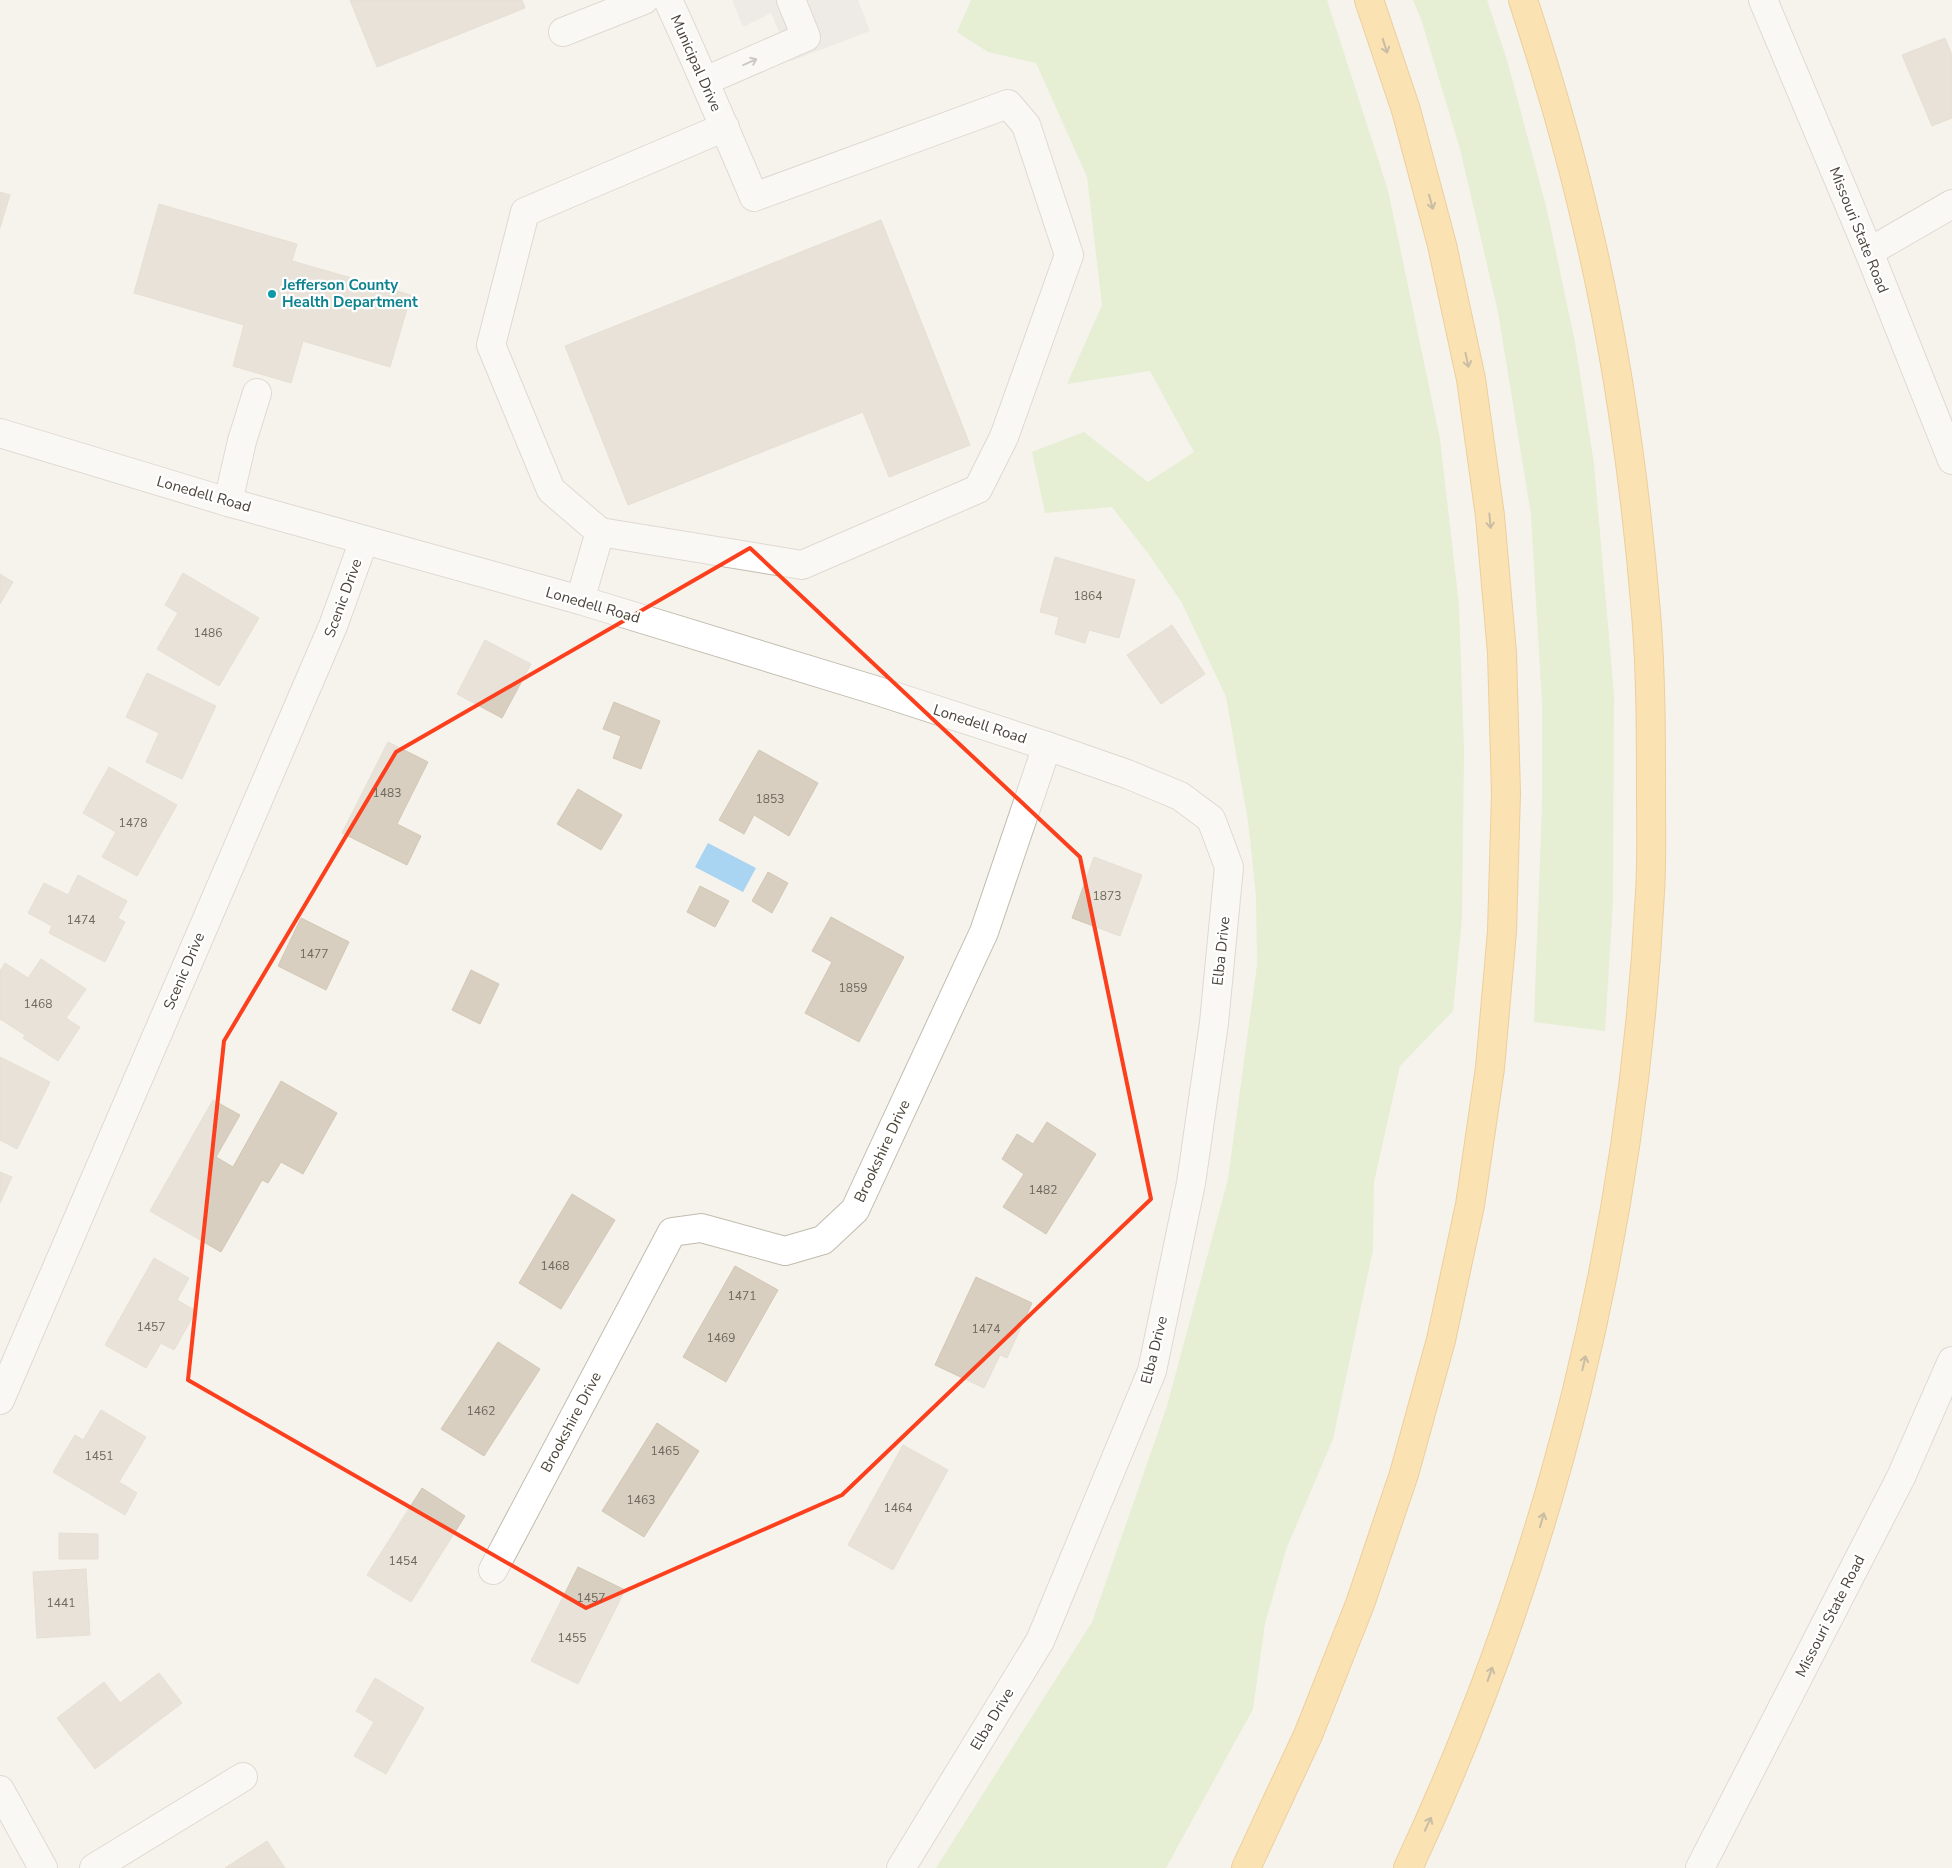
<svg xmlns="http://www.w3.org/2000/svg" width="1952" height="1868" font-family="'Nunito Sans',sans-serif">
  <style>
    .green { fill: #d2eab5 }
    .parking { fill: #e5e3e0 }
    .water { fill: #a9d4f2 }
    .building { fill: #d8cfc1; stroke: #d3c7b4 }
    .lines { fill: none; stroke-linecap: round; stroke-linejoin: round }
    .minor-casing { stroke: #c2bbae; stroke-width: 30 }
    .highway-casing { stroke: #e0a43c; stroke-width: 30 }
    .minor { stroke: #fff; stroke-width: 28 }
    .highway { stroke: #ffcf6e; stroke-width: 28 }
    .oneway { stroke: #937c4e }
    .oneway2 { stroke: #9c9892 }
    .marked { fill: none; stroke: #fc3f1d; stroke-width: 4; stroke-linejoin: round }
    .culture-dot { fill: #0f9aa8; stroke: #fff; stroke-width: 2 }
    .labels { text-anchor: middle; stroke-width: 4.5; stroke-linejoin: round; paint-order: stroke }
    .number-label { font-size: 12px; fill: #6e675b }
    .street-label { font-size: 15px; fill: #4b4439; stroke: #fff }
    .culture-label { font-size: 15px; font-weight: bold; fill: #0d838f; stroke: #fff; text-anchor: start }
  </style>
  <rect width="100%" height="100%" fill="#f6f3ec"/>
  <g class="green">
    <polygon points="971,0 1327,0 1388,190 1440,439 1459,605 1464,750 1462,919 1453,1011 1400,1066 1374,1182 1373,1250 1333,1439 1287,1547 1265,1624 1253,1709 1166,1868 936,1868 1092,1622 1167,1406 1228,1179 1257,965 1256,896 1248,821 1226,697 1182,603 1150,556 1112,507 1045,513 1032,452 1084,432 1148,482 1194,452 1150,371 1067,384 1102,305 1087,177 1036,63 988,52 957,32"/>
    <polygon points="1413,0 1487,0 1507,60 1547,210 1575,342 1594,464 1614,694 1613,902 1605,1031 1534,1022 1542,804 1542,704 1531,515 1498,312 1460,149 1421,19"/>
  </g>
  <polygon class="parking" points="732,0 858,0 870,31 791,61 771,13 743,27"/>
  <polygon class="water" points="708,843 756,868 743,892 695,867"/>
  <g class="building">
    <polygon points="350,0 522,0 525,8 377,67"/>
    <polygon points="1945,38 1952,55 1952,118 1932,126 1902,55"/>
    <polygon points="0,192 10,195 0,228"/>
    <polygon points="159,204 297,244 292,261 411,295 390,367 303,341 291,383 233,366 244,325 134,293"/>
    <polygon points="881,220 970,445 889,477 863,412 628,505 565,346"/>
    <polygon points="1055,557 1135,580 1119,638 1089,630 1085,643 1055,634 1059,617 1040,612"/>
    <polygon points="183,573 259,618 219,686 157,649 178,613 165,605"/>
    <polygon points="0,574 13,582 0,604"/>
    <polygon points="1172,625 1205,674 1161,704 1127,655"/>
    <polygon points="485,640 531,664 502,718 457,694"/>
    <polygon points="147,673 216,706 182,779 146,762 159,733 126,717"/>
    <polygon points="614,702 660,721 641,769 613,758 621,736 603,729"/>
    <polygon points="388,742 428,762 397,824 421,836 407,865 342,833"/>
    <polygon points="759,750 818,783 789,836 754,815 744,834 719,820"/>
    <polygon points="109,767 177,805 137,876 102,857 116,832 83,813"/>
    <polygon points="578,789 622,815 601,850 557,824"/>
    <polygon points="1094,857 1142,875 1120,936 1072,918"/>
    <polygon points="768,872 788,883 772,913 752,901"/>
    <polygon points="78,875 127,901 118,918 125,922 105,962 49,933 52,926 28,913 44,883 68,895"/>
    <polygon points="700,886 729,901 715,927 687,912"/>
    <polygon points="831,917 904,957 859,1042 805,1013 832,962 812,951"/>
    <polygon points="301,918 349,942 326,990 278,966"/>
    <polygon points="41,959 86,989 66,1018 80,1027 58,1061 23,1038 25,1035 0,1019 0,971 5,963 28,978"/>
    <polygon points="471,970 499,984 480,1024 452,1010"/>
    <polygon points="0,1057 50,1082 17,1149 0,1140"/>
    <polygon points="281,1081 337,1113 303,1174 281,1162 268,1183 262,1180 221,1252 150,1211 213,1100 240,1115 216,1157 233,1167"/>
    <polygon points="1047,1122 1096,1154 1046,1234 1003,1207 1024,1174 1002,1159 1017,1134 1033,1144"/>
    <polygon points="0,1172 12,1177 0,1203"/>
    <polygon points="572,1194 615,1220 561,1309 519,1283"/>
    <polygon points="154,1258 189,1278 177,1300 196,1311 174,1350 161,1343 146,1368 105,1345"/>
    <polygon points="735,1266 778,1290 726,1382 683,1357"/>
    <polygon points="976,1277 1032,1303 1007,1358 1000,1355 984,1388 935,1365"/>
    <polygon points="498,1342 540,1369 484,1456 441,1429"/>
    <polygon points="101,1410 146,1437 119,1482 137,1493 125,1515 53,1472 75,1435 83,1440"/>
    <polygon points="657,1423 699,1451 644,1537 602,1511"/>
    <polygon points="903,1445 948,1470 893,1570 848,1545"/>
    <polygon points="422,1488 465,1516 411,1602 367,1575"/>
    <polygon points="59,1533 98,1534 98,1559 59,1559"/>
    <polygon points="578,1567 625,1590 578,1684 531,1661"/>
    <polygon points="86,1569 90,1635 37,1638 33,1572"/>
    <polygon points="159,1673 182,1703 95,1769 57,1718 104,1682 120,1703"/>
    <polygon points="375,1678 424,1708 386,1774 354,1756 374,1722 356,1711"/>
    <polygon points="267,1841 285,1868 225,1868"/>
  </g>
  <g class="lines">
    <defs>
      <g id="minor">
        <path d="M668,0C698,65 726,131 754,197L1008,104L1026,125L1069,255L1004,437L978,489L802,565L600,532L551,490L491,345L525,212L725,127"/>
        <polyline points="1763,0 1869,252 1952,460"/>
        <polyline points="563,32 644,0"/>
        <polyline points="705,81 806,37 791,0"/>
        <polyline points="1869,252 1952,204"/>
        <polyline points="0,433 228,502 580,600 878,691 1047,746 1127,774 1180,796 1211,819 1229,867 1214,1023 1191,1183 1152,1371 1040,1641 901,1868"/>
        <polyline points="228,502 242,441 257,393"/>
        <polyline points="580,600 600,532"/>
        <polyline points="0,1400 333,626 364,540"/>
        <polyline points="493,1570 672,1232 701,1228 785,1251 823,1240 855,1210 984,932 1047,746"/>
        <polyline points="0,1790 43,1868"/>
        <polyline points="94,1868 243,1777"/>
        <polyline points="1700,1868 1901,1477 1952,1361"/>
      </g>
      <g id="highway">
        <polyline points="1246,1868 1308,1735 1360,1604 1404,1474 1441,1340 1470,1205 1490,1068 1502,931 1506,793 1502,653 1490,516 1471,379 1442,245 1406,110 1369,0"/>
        <path d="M1408,1868C1552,1561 1633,1231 1650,892C1652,860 1651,828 1651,796C1651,735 1651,673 1646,613C1635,479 1616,344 1584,213C1567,141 1546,70 1523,0"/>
      </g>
    </defs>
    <use href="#minor" class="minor-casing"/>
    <use href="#highway" class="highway-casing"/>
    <use href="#minor" class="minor"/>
    <use href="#highway" class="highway"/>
  </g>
  <defs><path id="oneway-shaft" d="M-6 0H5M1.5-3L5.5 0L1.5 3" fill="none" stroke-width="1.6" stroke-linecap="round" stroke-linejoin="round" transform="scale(1.25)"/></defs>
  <g class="oneway">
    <use href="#oneway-shaft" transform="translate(1385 46) rotate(72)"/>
    <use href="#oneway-shaft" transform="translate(1431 202) rotate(75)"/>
    <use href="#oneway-shaft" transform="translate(1467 360) rotate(78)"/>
    <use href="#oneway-shaft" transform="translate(1490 521) rotate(85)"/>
    <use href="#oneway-shaft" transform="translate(1584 1363) rotate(-77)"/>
    <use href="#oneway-shaft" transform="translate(1542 1520) rotate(-74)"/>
    <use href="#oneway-shaft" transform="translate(1490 1674) rotate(-71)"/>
    <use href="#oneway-shaft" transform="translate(1428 1824) rotate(-65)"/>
  </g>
  <use class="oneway2" href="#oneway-shaft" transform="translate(750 62) rotate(-24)"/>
  <path d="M0 0H1952V1868H0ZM750,548L1080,857L1151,1199L842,1495L586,1608L188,1380L224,1041L396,752Z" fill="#f6f3ec" fill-opacity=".55" fill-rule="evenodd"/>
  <path class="marked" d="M750,548L1080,857L1151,1199L842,1495L586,1608L188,1380L224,1041L396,752Z"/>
  <circle class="culture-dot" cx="272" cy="294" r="5"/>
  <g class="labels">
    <g class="number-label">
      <text x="1088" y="600">1864</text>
      <text x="208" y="637">1486</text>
      <text x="387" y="797">1483</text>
      <text x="770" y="803">1853</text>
      <text x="133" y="827">1478</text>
      <text x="1107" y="900">1873</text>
      <text x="81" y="924">1474</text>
      <text x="314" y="958">1477</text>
      <text x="853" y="992">1859</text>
      <text x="38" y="1008">1468</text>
      <text x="1043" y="1194">1482</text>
      <text x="555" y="1270">1468</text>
      <text x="742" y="1300">1471</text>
      <text x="151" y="1331">1457</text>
      <text x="986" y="1333">1474</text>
      <text x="721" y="1342">1469</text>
      <text x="481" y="1415">1462</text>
      <text x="665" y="1455">1465</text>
      <text x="99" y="1460">1451</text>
      <text x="641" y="1504">1463</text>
      <text x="898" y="1512">1464</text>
      <text x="403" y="1565">1454</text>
      <text x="591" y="1602">1457</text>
      <text x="61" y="1607">1441</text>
      <text x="572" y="1642">1455</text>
    </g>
    <g class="street-label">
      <text transform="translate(696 63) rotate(66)" y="5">Municipal Drive</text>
      <text transform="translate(1859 230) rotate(68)" y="5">Missouri State Road</text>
      <text transform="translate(204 494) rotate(16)" y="5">Lonedell Road</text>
      <text transform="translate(343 598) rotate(-70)" y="5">Scenic Drive</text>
      <text transform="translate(593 605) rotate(16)" y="5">Lonedell Road</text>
      <text transform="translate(980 724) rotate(18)" y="5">Lonedell Road</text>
      <text transform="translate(1221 951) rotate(-84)" y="5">Elba Drive</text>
      <text transform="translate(184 971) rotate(-67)" y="5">Scenic Drive</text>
      <text transform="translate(882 1151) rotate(-65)" y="5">Brookshire Drive</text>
      <text transform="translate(1154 1350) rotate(-76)" y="5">Elba Drive</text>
      <text transform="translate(571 1422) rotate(-62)" y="5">Brookshire Drive</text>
      <text transform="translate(1830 1616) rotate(-63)" y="5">Missouri State Road</text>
      <text transform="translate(992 1719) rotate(-59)" y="5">Elba Drive</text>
    </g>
    <g class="culture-label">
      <text x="282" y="290">Jefferson County<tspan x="282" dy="17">Health Department</tspan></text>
    </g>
  </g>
</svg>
